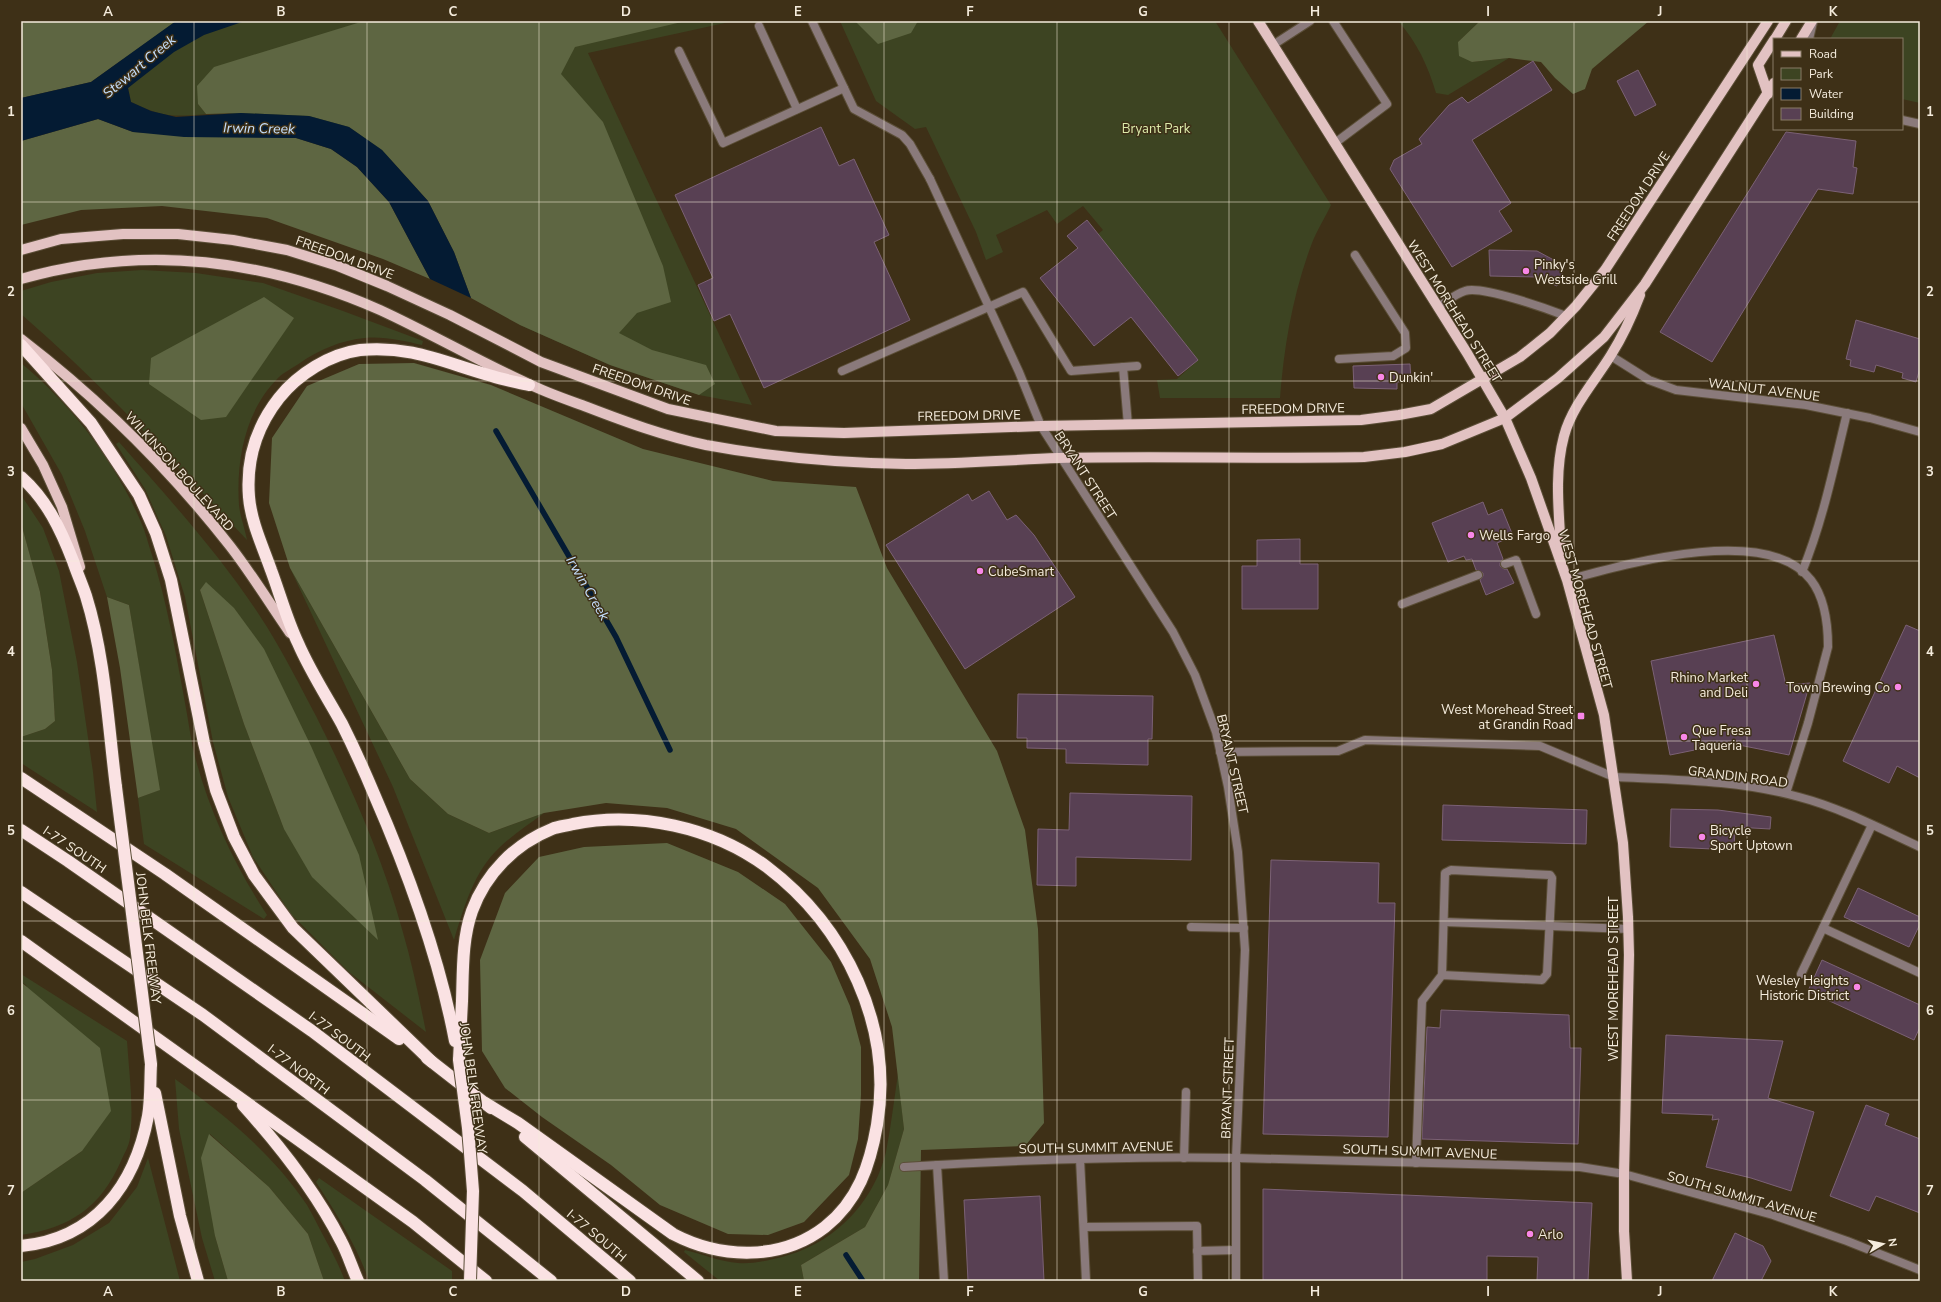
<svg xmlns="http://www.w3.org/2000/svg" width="1941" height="1302" font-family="'Nunito Sans',sans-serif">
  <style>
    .green { fill: #3d4422; fill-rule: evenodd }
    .forest { fill: #5e6642 }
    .water { fill: #041b33 }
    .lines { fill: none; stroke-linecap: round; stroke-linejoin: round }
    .stream { stroke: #041b33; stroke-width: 5.5 }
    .building { fill: #584053; stroke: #7b6175 }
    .lane-casing { stroke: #5b4e37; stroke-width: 10 }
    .street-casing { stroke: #5b4e37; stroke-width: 10 }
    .primary-casing { stroke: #5b4e37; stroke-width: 12 }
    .highway-casing { stroke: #5b4e37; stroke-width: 14 }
    .lane { stroke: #8a7a7b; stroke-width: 8 }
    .street { stroke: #8a7a7b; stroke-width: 8 }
    .primary { stroke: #e2c2c2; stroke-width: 10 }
    .highway { stroke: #fae2e3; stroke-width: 12 }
    .highway-bridge-casing { stroke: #5b4e37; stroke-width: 14; stroke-linecap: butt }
    .highway-bridge { stroke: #fae2e3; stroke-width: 12 }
    .grid { fill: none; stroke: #f5ecdd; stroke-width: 1; stroke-opacity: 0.55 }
    .poi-dot { fill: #f987e8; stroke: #3e3017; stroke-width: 1.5 }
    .labels { text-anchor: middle; stroke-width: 3; stroke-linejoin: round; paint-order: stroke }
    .park-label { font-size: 13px; fill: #dceaaa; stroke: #3e3017 }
    .street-label { font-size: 13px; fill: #f5ecdd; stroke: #3e3017 }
    .poi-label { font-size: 13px; fill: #f5ecdd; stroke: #3e3017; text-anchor: start }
    .water-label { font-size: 14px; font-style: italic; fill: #c5e0ff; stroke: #3e3017 }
    .neatline { fill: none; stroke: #f5ecdd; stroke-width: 1.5 }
    .grid-label { font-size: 13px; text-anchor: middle; font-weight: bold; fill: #f5ecdd }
  </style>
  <rect width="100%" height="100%" fill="#3e3017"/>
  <g class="green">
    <path d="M132,21H734L588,53L752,405L699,395L610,365L520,325L436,173L198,104L206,114C172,117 162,117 131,102L128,88L137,80L109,40Z"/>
    <path d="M840,21H1215L1331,205C1325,218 1317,230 1312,243C1293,293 1284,346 1280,398H1160L1157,380L1177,379L1198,360L1098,234L1103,230L1083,206L1057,224L1047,210L996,235L1003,252L986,260L976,232L926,127L915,129L876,101Z"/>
    <path d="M1398,21H1480L1458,42L1472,62L1509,58L1448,95L1436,93C1428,66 1417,42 1398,21Z"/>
    <polygon points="1840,21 1920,21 1920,103 1902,99 1902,39 1830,39"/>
    <path d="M142,270L196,273L263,283L343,311L423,341L422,345C404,341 383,336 365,338C342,340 318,350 300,363C293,368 284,372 278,378C245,411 236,460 239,505C240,516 245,529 247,540C174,463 102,384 21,314V291L51,282L97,273Z"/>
    <path d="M21,363C72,405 115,462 141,522C146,533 148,544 152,555C167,603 176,653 185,703C188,718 190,734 193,749C208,809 233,863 267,915L264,919L144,844L138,798L159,790L129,605L107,597L85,531L62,475L21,403Z"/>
    <path d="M119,442C171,501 225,560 267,627C285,656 300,686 316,716C350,784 382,856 402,929C412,963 419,997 426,1032L349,972L291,914L253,857L228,797L213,742L185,597L166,536L145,489L116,444ZM206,583L284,829L244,724L200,590Z"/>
    <polygon points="21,495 43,528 59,571 77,662 93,772 97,812 21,763 21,737 45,729 55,721 52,670 40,592 21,523"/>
    <path d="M290,568L410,779L448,814L489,833L544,813C529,824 513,835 500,847C474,871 464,907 454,940L393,787Z"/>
    <path d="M21,974L127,1041C129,1073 134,1106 130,1138C129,1146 124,1154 121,1161C101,1207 70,1228 21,1235V1193L82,1151L26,985L21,982Z"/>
    <path d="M898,1074L904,1129L888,1185L865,1227L801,1265L804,1281H720L684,1252L685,1250C702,1254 721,1262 738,1263C754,1265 785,1257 800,1251C843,1234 875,1197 886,1152C891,1126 894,1100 898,1074Z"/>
    <path d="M175,1079C224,1114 273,1154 307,1205C313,1215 318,1226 324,1237C332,1252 339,1265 345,1281H324L308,1234L269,1187L210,1134L215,1236L228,1281H215L202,1238L179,1129Z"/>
    <polygon points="148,1158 180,1281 21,1281 21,1262 35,1259 73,1245 109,1223 137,1187"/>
    <path d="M319,1178L452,1271V1281H369C357,1246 336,1213 316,1182Z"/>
  </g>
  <g class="forest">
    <polygon points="28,21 176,21 91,82 21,98 21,24"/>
    <polygon points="364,21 686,21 575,47 561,74 603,122 663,266 671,302 637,313 619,333 652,350 706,365 715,384 699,395 610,365 520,325 471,298 454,252 428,201 382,150 349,127 309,116 241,113 206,114 198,104 197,86 214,67"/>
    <polygon points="855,21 918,21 911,33 878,44"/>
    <polygon points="1480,21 1649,21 1592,69 1585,89 1573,94 1555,78 1541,62 1509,58 1472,62 1459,56 1458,42"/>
    <polygon points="98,119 133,132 296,138 331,149 357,167 389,202 430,279 383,259 267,218 162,206 81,210 21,225 21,141"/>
    <polygon points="264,297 294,318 226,417 201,420 149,384 151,358"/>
    <polygon points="414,363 491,385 643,449 773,481 856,487 887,568 997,751 1025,830 1038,929 1044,1123 1025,1146 921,1150 919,1281 804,1281 801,1265 865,1227 888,1185 904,1129 892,1027 870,959 818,888 736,829 667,808 606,803 544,813 489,833 448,814 410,779 290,568 269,503 272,438 307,386 359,364"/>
    <polygon points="21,523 40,592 52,670 55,721 45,729 21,737"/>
    <polygon points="206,582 234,608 264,649 311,746 359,855 378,940 312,877 284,829 244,724 200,590"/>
    <polygon points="107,597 129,605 160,790 138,798 120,668"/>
    <polygon points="667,843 738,872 785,904 831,962 850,1006 861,1047 861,1095 858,1139 849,1175 804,1222 768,1235 728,1234 660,1205 611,1165 542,1117 505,1088 482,1051 480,960 505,893 539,857 584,847"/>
    <polygon points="21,982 100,1048 111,1111 82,1151 21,1193"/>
    <polygon points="209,1134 269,1187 308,1234 324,1281 228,1281 215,1236 201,1158"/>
  </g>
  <polygon class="water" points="176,21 245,21 204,35 174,52 128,88 131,102 151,111 176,117 241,113 309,116 349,127 382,150 428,201 454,252 471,298 430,279 389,202 357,167 331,149 296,138 184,137 133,132 98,119 21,141 21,98 91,82"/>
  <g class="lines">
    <g class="stream">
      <polyline points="496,431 616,637 670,750"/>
      <polyline points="846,1255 863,1281"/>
    </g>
  </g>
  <g class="building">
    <polygon points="1533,61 1552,90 1472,140 1511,203 1499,211 1512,231 1452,267 1390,169 1394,160 1422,144 1419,139 1449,105 1462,97 1468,103"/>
    <polygon points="1638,70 1656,105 1635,116 1617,81"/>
    <polygon points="821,127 839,166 854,159 889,235 874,242 910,320 764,388 730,314 714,321 698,285 713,278 675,195"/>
    <polygon points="1786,132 1856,141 1853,167 1857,168 1853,194 1818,189 1712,362 1660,332"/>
    <polygon points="1087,220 1198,360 1178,376 1131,317 1094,346 1040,278 1078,248 1067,236"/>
    <polygon points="1489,250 1537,251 1565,266 1557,286 1537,277 1490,276"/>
    <polygon points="1856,320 1920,339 1920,368 1916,382 1902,378 1903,373 1876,365 1874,372 1850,366 1851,360 1846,359"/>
    <polygon points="1410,364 1411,382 1397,382 1397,389 1354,388 1353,366"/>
    <polygon points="989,491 1007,520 1016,515 1034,535 1075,597 965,669 886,545 968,494 972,501"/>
    <polygon points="1483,502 1488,515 1502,509 1513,536 1497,543 1503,559 1500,563 1500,566 1504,569 1507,569 1514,583 1486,595 1480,580 1483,576 1483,573 1476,570 1472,559 1466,560 1464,556 1448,562 1432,523"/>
    <polygon points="1300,539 1300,564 1318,564 1318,609 1242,609 1242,566 1257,566 1257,540"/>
    <polygon points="1906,625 1920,631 1920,778 1897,766 1889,783 1843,761"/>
    <polygon points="1774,635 1786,685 1810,683 1789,755 1729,743 1670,755 1651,661"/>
    <polygon points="1018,694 1153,696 1152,739 1148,739 1148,765 1066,763 1066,749 1027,748 1027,738 1017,738"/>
    <polygon points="1070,793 1192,796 1191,860 1076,857 1076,886 1037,885 1038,829 1069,830"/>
    <polygon points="1443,805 1587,810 1586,844 1442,840"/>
    <polygon points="1671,809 1718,810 1771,817 1770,829 1735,827 1734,850 1670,847"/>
    <polygon points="1271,860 1379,863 1378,903 1395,903 1388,1137 1263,1134"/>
    <polygon points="1858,888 1920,917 1920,924 1909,947 1844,917"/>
    <polygon points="1822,960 1920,1005 1920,1027 1914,1040 1808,991"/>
    <polygon points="1441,1010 1569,1015 1570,1048 1581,1048 1578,1144 1422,1139 1427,1027 1440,1028"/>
    <polygon points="1666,1035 1783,1041 1768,1098 1814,1112 1791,1191 1751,1178 1706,1167 1719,1119 1712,1120 1713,1115 1662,1113"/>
    <polygon points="1866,1105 1889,1114 1885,1125 1920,1139 1920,1213 1876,1196 1869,1211 1830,1196"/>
    <polygon points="1263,1189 1592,1203 1588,1281 1537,1281 1538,1257 1487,1256 1487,1281 1263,1281"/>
    <polygon points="1040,1196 1044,1281 968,1281 964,1200"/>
    <polygon points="1735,1233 1763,1246 1771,1261 1761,1281 1712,1281"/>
  </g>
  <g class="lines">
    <defs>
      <g id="lane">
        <polyline points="812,21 854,109 902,135 910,144 930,179"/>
        <polyline points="1333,21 1387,104 1335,143"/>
        <polyline points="759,26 797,109"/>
        <polyline points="1273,45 1310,21"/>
        <polyline points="679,51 723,143 844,88"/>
        <path d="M1438,307C1446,302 1455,294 1465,291C1481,285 1548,309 1566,316"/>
        <polyline points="1339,359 1393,356 1406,348 1405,333 1355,255"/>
        <polyline points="1123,367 1128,425"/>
        <polyline points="842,371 1023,292 1071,371 1137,366"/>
        <polyline points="1505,564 1516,560 1536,614"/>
        <path d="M1802,572C1823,521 1834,466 1847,413"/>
        <path d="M1567,580C1626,564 1767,523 1811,580C1825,598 1828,625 1828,647L1808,723L1786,793"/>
        <polyline points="1402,604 1478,575"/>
        <polyline points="1220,752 1338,751 1365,740 1540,746 1614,777"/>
        <polyline points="1444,922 1629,929"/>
        <polyline points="1191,927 1244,928"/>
        <polyline points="1823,928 1920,973"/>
        <polyline points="1801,974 1872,825"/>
        <polyline points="1184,1158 1186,1092"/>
        <polyline points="1080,1159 1086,1281"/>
        <polyline points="1416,1163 1422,1001 1442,975 1445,873 1451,870 1550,875 1552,878 1547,974 1542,980 1442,975"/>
        <polyline points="937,1165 944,1281"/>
        <polyline points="1084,1227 1197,1226 1198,1281"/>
        <polyline points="1197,1251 1236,1250"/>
      </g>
      <g id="street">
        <polyline points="1809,39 1813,22"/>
        <polyline points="1902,120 1920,124"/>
        <polyline points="930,179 1019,372 1041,426 1173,632 1195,675 1216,732 1228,787 1238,852 1245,950 1236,1158 1236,1281"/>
        <polyline points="1611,356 1649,380 1676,390 1806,405 1870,418 1920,432"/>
        <path d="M1614,777C1676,780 1739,780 1799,797C1841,808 1881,829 1920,847"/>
        <path d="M904,1167C1015,1160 1126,1156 1237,1158C1351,1160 1465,1164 1580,1167L1624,1174L1773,1215L1847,1241L1920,1270"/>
      </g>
      <g id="primary">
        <polyline points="1258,21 1467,353 1505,418 1531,478 1567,580 1604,715 1623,843 1628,917 1629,955 1624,1174 1624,1231 1627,1281"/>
        <polyline points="1775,39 1786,21"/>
        <polyline points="1801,39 1812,21"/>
        <polyline points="1768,94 1758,65 1774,40"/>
        <polyline points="21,250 61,239 123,234 178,234 233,240 287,250 338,266 387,286 450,315 541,362 668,409 776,431 844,433 1041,426 1361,420 1399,415 1431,409 1520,357 1550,333 1576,306 1605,270 1768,21"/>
        <path d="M21,279C143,244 264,259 380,310C430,333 478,361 529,384C547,393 568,400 587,407C626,422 664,436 706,445C771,457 839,463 906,464C957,464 1007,460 1058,458C1160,456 1262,459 1364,457L1405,452L1442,444L1505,418L1558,378L1604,337L1645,284L1774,83"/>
        <path d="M21,339C99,399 169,468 230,546C251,573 270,604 290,633"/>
        <polyline points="21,428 43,465 62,507 80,567"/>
        <path d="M1561,551C1559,513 1554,473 1564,436C1572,406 1595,381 1611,355C1623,336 1632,316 1640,295"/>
      </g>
      <g id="highway">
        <polyline points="21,345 91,423 139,495 156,533 171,580 204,743 216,790 234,837 254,875 293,928 432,1062"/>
        <path d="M21,477C47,500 61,530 73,561C77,573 82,584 86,596C105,657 108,724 116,787"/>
        <polyline points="21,778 165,874 399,1039"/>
        <polyline points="21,830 68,861 312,1031 523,1191 630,1281"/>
        <polyline points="21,892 203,1015 425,1180 551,1281"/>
        <polyline points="21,941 413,1222 486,1281"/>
        <path d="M455,1041C439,956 408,872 374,794C364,770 353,746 342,724C327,697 310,671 298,643C287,620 280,594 271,570C263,547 251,522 249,497C246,460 257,426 279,398C298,374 330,354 360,350C411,345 445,363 492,376C504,380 517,382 529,385"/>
        <polyline points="427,1058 491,1108"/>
        <path d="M459,1060C460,1040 461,1020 462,1001C463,971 462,939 472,911C486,873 515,844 552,829C559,826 566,826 573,824C638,811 713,827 767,867C845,926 894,1026 877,1125C870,1165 858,1201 825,1227C781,1261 721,1259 673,1234L518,1123L485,1103"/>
        <polyline points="155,1093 180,1216 198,1281"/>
        <path d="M243,1105C280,1146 316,1192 341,1241C348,1254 352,1268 358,1281"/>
        <polyline points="525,1137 698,1281"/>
        <path d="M21,1246C95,1239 135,1185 148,1116C151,1099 150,1081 151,1064"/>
      </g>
    </defs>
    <use href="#lane" class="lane-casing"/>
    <use href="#street" class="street-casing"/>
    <use href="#primary" class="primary-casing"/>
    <use href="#highway" class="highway-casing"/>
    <use href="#lane" class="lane"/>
    <use href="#street" class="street"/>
    <use href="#primary" class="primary"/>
    <use href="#highway" class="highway"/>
    <defs>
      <g id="highway-bridge">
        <polyline points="116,787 151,1064"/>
        <polyline points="459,1060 468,1128 473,1191 470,1281"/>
      </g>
    </defs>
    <use href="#highway-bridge" class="highway-bridge-casing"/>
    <use href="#highway-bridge" class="highway-bridge"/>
  </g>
  <path class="grid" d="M194,21V1281M367,21V1281M539,21V1281M712,21V1281M884,21V1281M1057,21V1281M1229,21V1281M1402,21V1281M1574,21V1281M1747,21V1281M21,202H1920M21,381H1920M21,561H1920M21,741H1920M21,921H1920M21,1100H1920"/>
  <g class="poi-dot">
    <circle cx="1526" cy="271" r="4"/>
    <circle cx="1381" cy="377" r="4"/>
    <circle cx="1471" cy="535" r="4"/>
    <circle cx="980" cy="571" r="4"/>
    <circle cx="1756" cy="684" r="4"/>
    <circle cx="1898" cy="687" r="4"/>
    <rect x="1577" y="712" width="8" height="8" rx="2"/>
    <circle cx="1684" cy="737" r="4"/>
    <circle cx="1702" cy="837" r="4"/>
    <circle cx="1857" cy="987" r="4"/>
    <circle cx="1530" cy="1234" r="4"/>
  </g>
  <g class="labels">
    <g class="park-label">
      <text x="1156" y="133">Bryant Park</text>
    </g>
    <g class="street-label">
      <text transform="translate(1638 196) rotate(-57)" y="5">FREEDOM DRIVE</text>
      <text transform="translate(345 257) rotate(20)" y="5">FREEDOM DRIVE</text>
      <text transform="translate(1455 311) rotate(58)" y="5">WEST MOREHEAD STREET</text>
      <text transform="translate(642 384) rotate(19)" y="5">FREEDOM DRIVE</text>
      <text transform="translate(1764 389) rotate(7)" y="5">WALNUT AVENUE</text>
      <text transform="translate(1293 408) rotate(-1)" y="5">FREEDOM DRIVE</text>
      <text transform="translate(969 415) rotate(-1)" y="5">FREEDOM DRIVE</text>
      <text transform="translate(180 471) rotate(48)" y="5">WILKINSON BOULEVARD</text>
      <text transform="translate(1086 475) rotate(57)" y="5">BRYANT STREET</text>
      <text transform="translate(1586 609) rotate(74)" y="5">WEST MOREHEAD STREET</text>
      <text transform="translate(1233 764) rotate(77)" y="5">BRYANT STREET</text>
      <text transform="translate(1738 776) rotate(7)" y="5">GRANDIN ROAD</text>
      <text transform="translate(75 849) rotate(34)" y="5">I-77 SOUTH</text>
      <text transform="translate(149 938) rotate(83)" y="5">JOHN BELK FREEWAY</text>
      <text transform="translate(1613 979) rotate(-90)" y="5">WEST MOREHEAD STREET</text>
      <text transform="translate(340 1036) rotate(37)" y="5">I-77 SOUTH</text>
      <text transform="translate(299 1069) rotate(37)" y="5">I-77 NORTH</text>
      <text transform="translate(474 1088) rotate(82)" y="5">JOHN BELK FREEWAY</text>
      <text transform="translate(1227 1088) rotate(-88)" y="5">BRYANT STREET</text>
      <text transform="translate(1096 1147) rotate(-1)" y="5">SOUTH SUMMIT AVENUE</text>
      <text transform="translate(1420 1151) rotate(2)" y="5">SOUTH SUMMIT AVENUE</text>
      <text transform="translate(1742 1196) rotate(16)" y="5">SOUTH SUMMIT AVENUE</text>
      <text transform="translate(597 1235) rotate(40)" y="5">I-77 SOUTH</text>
    </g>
    <g class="poi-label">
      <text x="1534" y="269">Pinky's<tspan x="1534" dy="15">Westside Grill</tspan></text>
      <text x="1389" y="382">Dunkin'</text>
      <text x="1479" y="540">Wells Fargo</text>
      <text x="988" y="576">CubeSmart</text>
      <text x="1748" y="682" text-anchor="end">Rhino Market<tspan x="1748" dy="15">and Deli</tspan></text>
      <text x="1890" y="692" text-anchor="end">Town Brewing Co</text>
      <text x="1573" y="714" text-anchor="end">West Morehead Street<tspan x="1573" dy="15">at Grandin Road</tspan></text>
      <text x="1692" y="735">Que Fresa<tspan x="1692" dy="15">Taqueria</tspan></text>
      <text x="1710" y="835">Bicycle<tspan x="1710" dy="15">Sport Uptown</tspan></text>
      <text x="1849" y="985" text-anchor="end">Wesley Heights<tspan x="1849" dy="15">Historic District</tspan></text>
      <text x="1538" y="1239">Arlo</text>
    </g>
    <g class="water-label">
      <text transform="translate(139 66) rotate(-40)" y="5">Stewart Creek</text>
      <text transform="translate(259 128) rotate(1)" y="5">Irwin Creek</text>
      <text transform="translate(588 588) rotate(60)" y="5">Irwin Creek</text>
    </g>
  </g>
  <rect width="1941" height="1302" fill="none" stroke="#3e3017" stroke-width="44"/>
  <rect x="1773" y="38" width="130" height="92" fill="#3e3017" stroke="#877b66"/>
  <rect x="1781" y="51" width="20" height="6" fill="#e2c2c2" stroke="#877b66"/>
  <text x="1809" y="58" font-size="12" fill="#f5ecdd">Road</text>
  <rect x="1781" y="68" width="20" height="12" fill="#3d4422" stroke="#877b66"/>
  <text x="1809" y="78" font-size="12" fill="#f5ecdd">Park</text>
  <rect x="1781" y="88" width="20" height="12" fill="#041b33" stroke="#877b66"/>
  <text x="1809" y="98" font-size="12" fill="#f5ecdd">Water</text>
  <rect x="1781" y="108" width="20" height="12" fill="#584053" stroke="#877b66"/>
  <text x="1809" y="118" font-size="12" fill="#f5ecdd">Building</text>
  <g transform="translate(1883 1244) rotate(81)" stroke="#3e3017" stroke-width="3" paint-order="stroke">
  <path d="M0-3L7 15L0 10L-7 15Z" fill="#f5ecdd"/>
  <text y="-6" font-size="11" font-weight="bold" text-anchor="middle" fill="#f5ecdd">N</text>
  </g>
  <rect x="22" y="22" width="1897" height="1258" class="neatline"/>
  <g class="grid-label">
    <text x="108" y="16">A</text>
    <text x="281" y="16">B</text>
    <text x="453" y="16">C</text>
    <text x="626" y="16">D</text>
    <text x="798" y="16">E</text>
    <text x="970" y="16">F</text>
    <text x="1143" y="16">G</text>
    <text x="1315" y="16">H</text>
    <text x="1488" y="16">I</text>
    <text x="1660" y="16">J</text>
    <text x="1833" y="16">K</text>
    <text x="11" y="116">1</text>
    <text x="1930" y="116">1</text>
    <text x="11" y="296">2</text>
    <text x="1930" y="296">2</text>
    <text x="11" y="476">3</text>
    <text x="1930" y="476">3</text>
    <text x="11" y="656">4</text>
    <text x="1930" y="656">4</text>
    <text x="11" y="835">5</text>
    <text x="1930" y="835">5</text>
    <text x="11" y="1015">6</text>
    <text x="1930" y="1015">6</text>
    <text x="11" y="1195">7</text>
    <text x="1930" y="1195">7</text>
    <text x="108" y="1296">A</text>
    <text x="281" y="1296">B</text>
    <text x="453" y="1296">C</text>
    <text x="626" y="1296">D</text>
    <text x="798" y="1296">E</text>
    <text x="970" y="1296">F</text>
    <text x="1143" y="1296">G</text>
    <text x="1315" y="1296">H</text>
    <text x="1488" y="1296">I</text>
    <text x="1660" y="1296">J</text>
    <text x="1833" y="1296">K</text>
  </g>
</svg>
